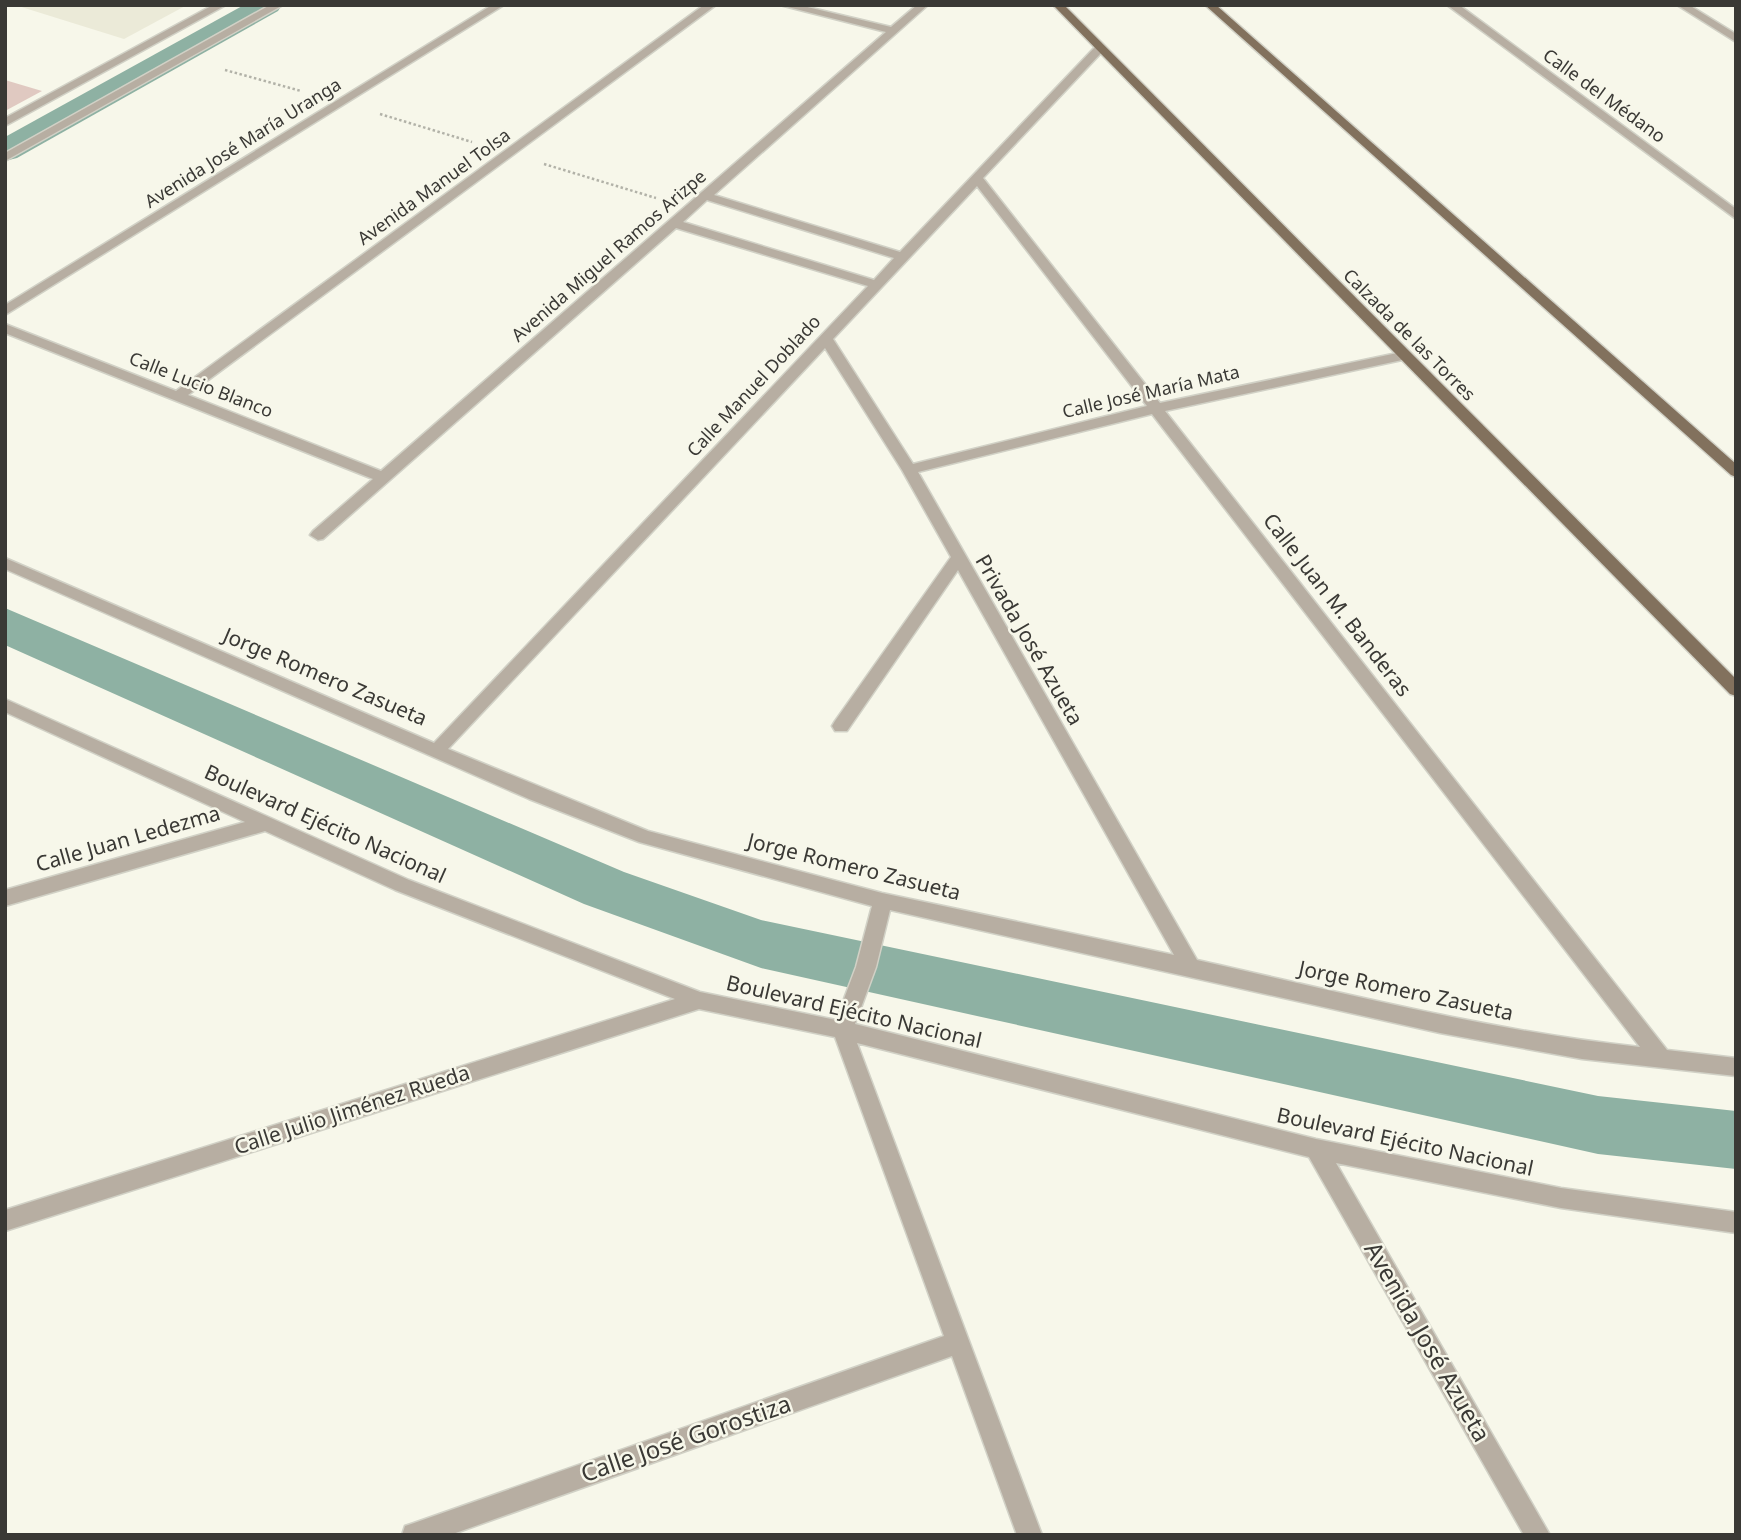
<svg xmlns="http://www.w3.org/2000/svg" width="1741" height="1540" font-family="'Noto Sans',sans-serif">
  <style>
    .built { fill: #ebead8 }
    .green { fill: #e0c9c1 }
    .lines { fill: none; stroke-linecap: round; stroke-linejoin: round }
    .canal { fill: #8eb1a3; fill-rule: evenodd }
    .minor-casing { stroke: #d1d1c6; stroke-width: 3 }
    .major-casing { stroke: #d1d1c6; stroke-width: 3 }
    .path { stroke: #b2b2a8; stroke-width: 2.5; stroke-dasharray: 2.5 2.5; stroke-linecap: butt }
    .minor { fill: #b7aea2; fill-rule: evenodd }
    .major { fill: #82715d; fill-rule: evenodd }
    .labels { text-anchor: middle; stroke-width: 5; stroke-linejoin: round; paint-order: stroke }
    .far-street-label { font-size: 18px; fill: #3a3935; stroke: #f7f7ea }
    .street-label { font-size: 21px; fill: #3a3935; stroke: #f7f7ea }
    .near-street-label { font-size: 24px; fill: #3a3935; stroke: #f7f7ea }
  </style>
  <rect width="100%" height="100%" fill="#f7f7ea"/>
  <polygon class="built" points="15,5 187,5 124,39"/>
  <polygon class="green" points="5,80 42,91 5,111"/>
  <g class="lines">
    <g class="canal">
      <polygon points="244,5 282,5 278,11 17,158 5,161 5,137"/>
      <polygon points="5,608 624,872 761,920 1598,1096 1736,1111 1736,1169 1598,1154 761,968 584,904 5,645"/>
    </g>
    <defs>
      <g id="minor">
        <polygon points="213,5 226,5 5,126 5,118"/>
        <polygon points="270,5 283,5 5,161 5,153"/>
        <polygon points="492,5 504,5 5,315 5,305"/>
        <path d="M704,5H716L188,395L381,471L886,32L780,5H799L891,27L917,5H928L714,195L900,252L1095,47H1103V51L983,178L1160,403L1402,352L1407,353L1409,356L1402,360L1165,411L1667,1050L1736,1058V1076L1582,1059L1440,1033L890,910L876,967L855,1024L1316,1139L1561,1188L1736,1212V1233L1561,1208L1336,1163L1550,1535H1524L1309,1157L857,1043L1042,1535H1017L952,1356L450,1535H402L405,1526L414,1523L944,1336L835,1037L699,1009L5,1231V1210L675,999L395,890L265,831L5,906V890L245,822L5,712V699L409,880L700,992L836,1020L856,967L872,906L639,842L529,799L5,569V558L434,743L868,286L676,228L323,539L318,540L310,535L313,531L373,479L5,333V324L176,391ZM977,186L1147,406L913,464L833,339ZM707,200L894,258L874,280L683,222ZM825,348L902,470L951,557L835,721L832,726L835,731H847L958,570L1174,955L882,893L648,831L448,749ZM1152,414L1640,1047C1490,1031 1344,993 1197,960L918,472Z"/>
        <polygon points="1447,5 1459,5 1736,209 1736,219"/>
        <polygon points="1677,5 1689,5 1736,34 1736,42"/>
      </g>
      <g id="major">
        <polygon points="1053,5 1064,5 1736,679 1736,696 1730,694"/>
        <polygon points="1205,5 1216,5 1736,464 1736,477 1731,475"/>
      </g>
    </defs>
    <use href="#minor" class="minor-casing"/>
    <use href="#major" class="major-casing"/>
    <g class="path">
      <polyline points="225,70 301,91"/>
      <polyline points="380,114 472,142"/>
      <polyline points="544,164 656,198"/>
    </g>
    <use href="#minor" class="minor"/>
    <use href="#major" class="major"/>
  </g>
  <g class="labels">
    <g class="far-street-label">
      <text transform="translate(1604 96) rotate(36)" y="6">Calle del Médano</text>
      <text transform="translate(243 143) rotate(-32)" y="6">Avenida José María Uranga</text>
      <text transform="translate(434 187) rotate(-36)" y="6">Avenida Manuel Tolsa</text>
      <text transform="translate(609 256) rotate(-41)" y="6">Avenida Miguel Ramos Arizpe</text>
      <text transform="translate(1409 335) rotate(45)" y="6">Calzada de las Torres</text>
      <text transform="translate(201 385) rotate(21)" y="6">Calle Lucio Blanco</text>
      <text transform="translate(754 386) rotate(-47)" y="6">Calle Manuel Doblado</text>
      <text transform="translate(1151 392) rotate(-13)" y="6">Calle José María Mata</text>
    </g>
    <g class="street-label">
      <text transform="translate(1337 605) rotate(52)" y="7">Calle Juan M. Banderas</text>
      <text transform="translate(1029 640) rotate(60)" y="7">Privada José Azueta</text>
      <text transform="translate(325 677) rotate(23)" y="7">Jorge Romero Zasueta</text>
      <text transform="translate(325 824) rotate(24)" y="7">Boulevard Ejécito Nacional</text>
      <text transform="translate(128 839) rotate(-16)" y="7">Calle Juan Ledezma</text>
      <text transform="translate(854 867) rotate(14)" y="7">Jorge Romero Zasueta</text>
      <text transform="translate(1406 991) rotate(12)" y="7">Jorge Romero Zasueta</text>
      <text transform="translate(854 1012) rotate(13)" y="7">Boulevard Ejécito Nacional</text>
      <text transform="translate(352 1110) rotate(-18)" y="7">Calle Julio Jiménez Rueda</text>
      <text transform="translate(1405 1142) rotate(12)" y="7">Boulevard Ejécito Nacional</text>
    </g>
    <g class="near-street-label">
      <text transform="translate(1427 1342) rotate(60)" y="8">Avenida José Azueta</text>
      <text transform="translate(686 1439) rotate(-19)" y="8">Calle José Gorostiza</text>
    </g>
  </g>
  <rect width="1741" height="1540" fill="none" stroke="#3a3935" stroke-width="14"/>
</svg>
